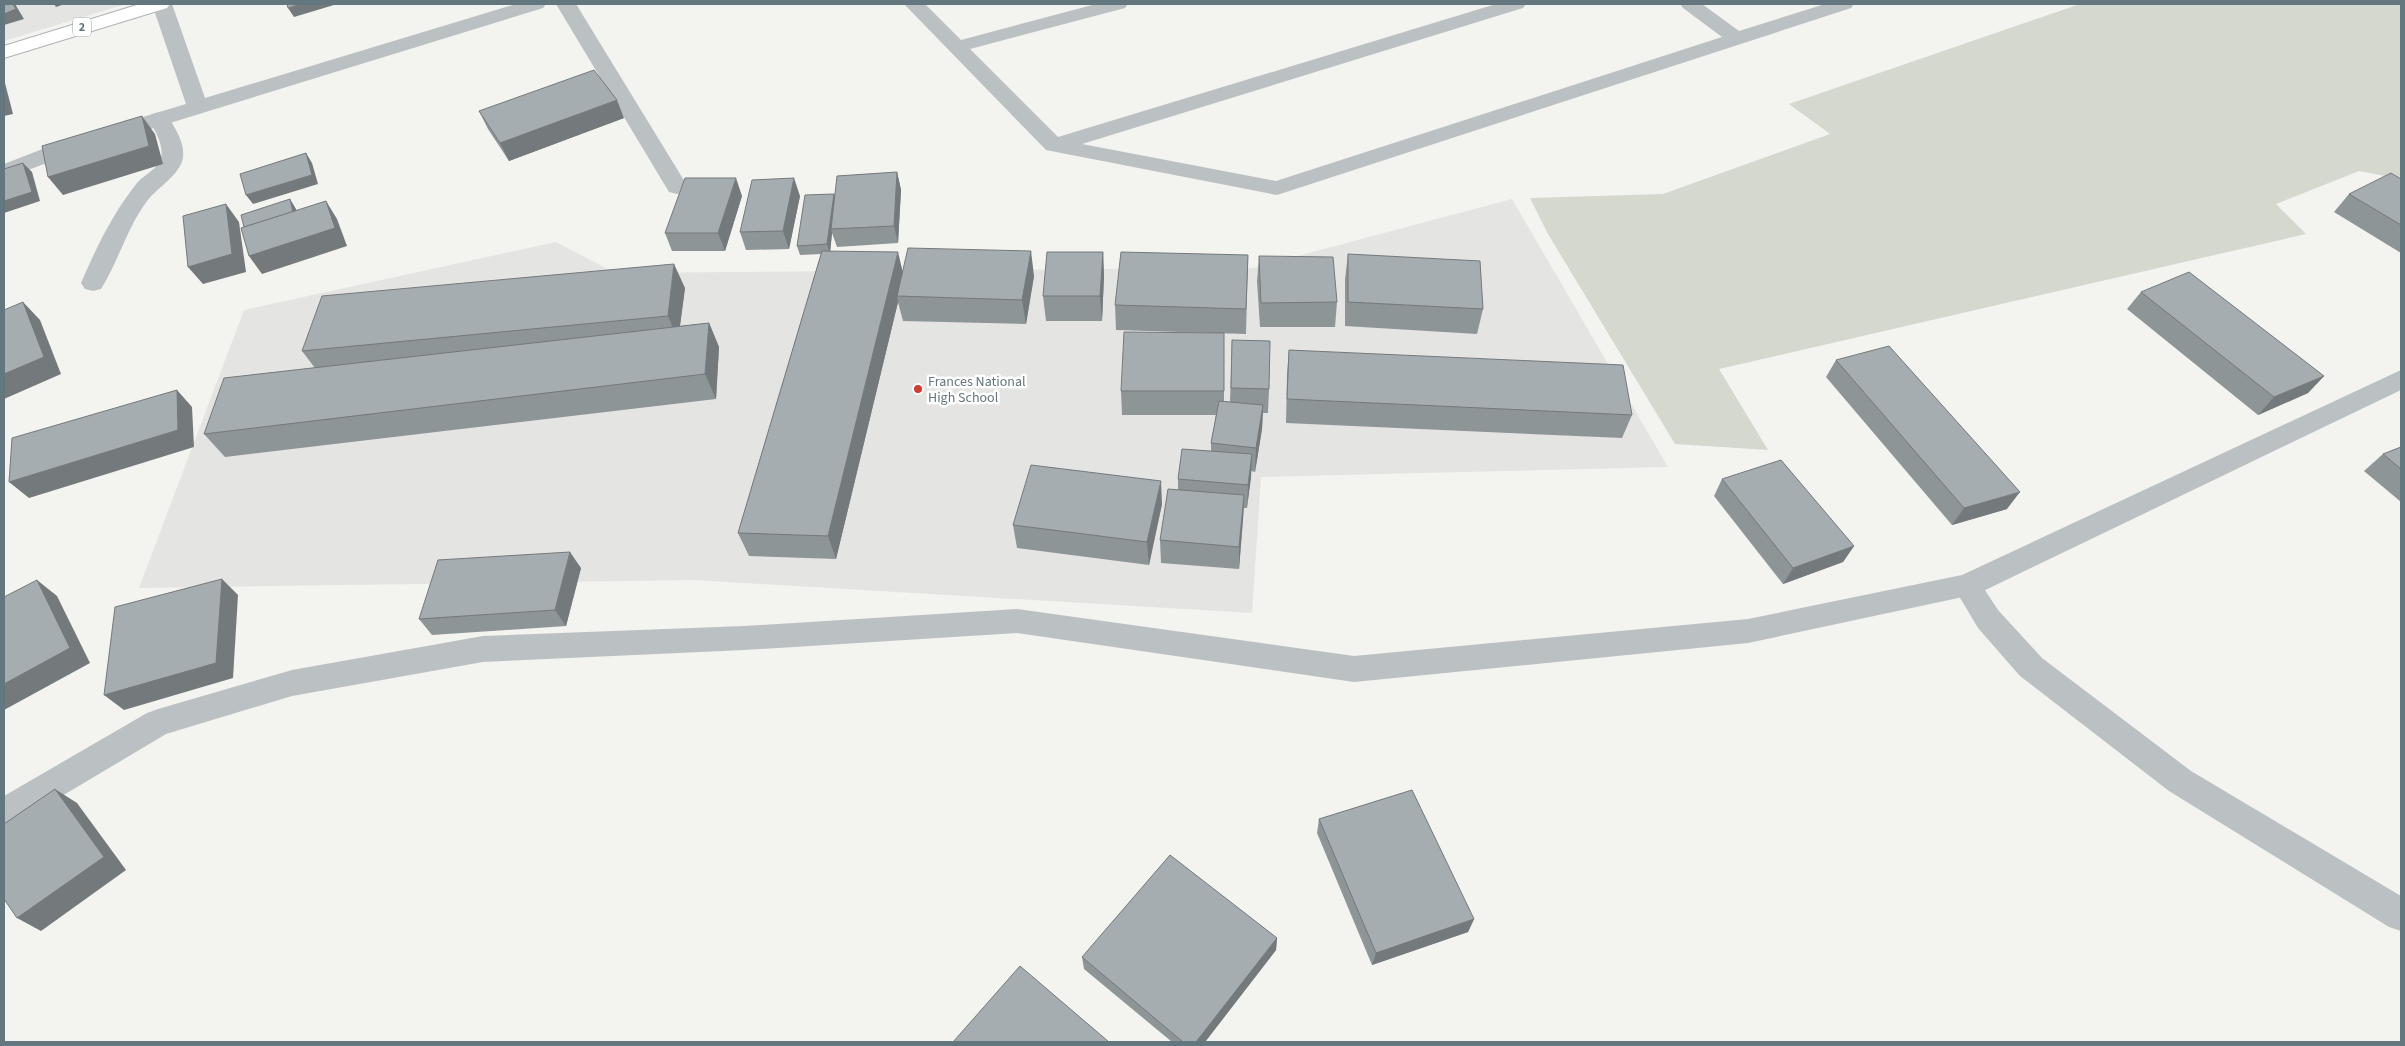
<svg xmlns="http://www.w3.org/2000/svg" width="2405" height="1046" font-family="'Source Sans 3',sans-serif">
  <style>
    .built { fill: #e4e4e3 }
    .green { fill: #d4d8cf }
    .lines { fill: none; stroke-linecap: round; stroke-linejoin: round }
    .trunk-casing { stroke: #aeb3b5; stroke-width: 2 }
    .service { fill: #bbc0c2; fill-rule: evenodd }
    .minor { fill: #bbc0c2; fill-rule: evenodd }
    .trunk { fill: #fff; fill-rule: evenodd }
    .wall { fill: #8e9597 }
    .shaded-wall { fill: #74797b }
    .building { fill: #a5adb0; stroke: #74797b }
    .poi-dot { fill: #d43c2f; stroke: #fff; stroke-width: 2 }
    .labels { text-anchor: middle; stroke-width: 5; stroke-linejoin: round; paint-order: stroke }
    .shield { fill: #fff; stroke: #93a0a5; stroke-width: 1 }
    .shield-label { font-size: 12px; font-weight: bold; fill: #65777e }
    .poi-label { font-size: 14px; fill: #65777e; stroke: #fff; text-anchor: start }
  </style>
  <rect width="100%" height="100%" fill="#f3f3f0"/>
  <g class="built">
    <polygon points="4,4 126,4 4,41"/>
    <polygon points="1512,199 1668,467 1261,477 1252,613 694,580 139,588 244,310 556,242 615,273 1252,268"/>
  </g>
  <polygon class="green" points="2080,4 2401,4 2401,179 2359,171 2276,204 2306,234 1719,369 1768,450 1675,444 1548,234 1530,198 1663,194 1830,134 1789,104"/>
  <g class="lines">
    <defs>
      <polygon id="trunk" points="140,4 170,4 167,8 4,58 4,46"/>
    </defs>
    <use href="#trunk" class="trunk-casing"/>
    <g class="service">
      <polygon points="556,4 576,4 688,187 685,192 677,194 669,192"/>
      <path d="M159,112L166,114C174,126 185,142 183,157C181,174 158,187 147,201C127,228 119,260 101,289L93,291L85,289L81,283C96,248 113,213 137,183C144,175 159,168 161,158C164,145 155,130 148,119L152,114Z"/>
      <polygon points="1967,574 1977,578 1998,610 2042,658 2191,771 2401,896 2401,931 2389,927 2169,791 2020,676 1978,628 1953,586 1957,578"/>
    </g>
    <g class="minor">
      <polygon points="152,4 172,4 205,98 516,4 546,4 543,8 79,151 4,179 4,164 63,141 186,104"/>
      <polygon points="904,4 925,4 961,40 1096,4 1128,4 1125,8 970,49 1058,137 1496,4 1526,4 1523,8 1082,144 1276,181 1722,37 1683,8 1680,4 1702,4 1739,31 1825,4 1854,4 1851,8 1277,195 1046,150"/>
      <polygon points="2401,370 2401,390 1977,594 1748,643 1354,682 1017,633 744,650 483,662 292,696 166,734 15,824 4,828 4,796 147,713 158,709 292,670 483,636 744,626 1017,609 1354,656 1748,619 1962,575"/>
    </g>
    <use href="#trunk" class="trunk"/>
  </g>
  <g class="wall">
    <polygon points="479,111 624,118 509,161 488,129"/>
    <polygon points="897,172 901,190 898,243 837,247 832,233 830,251 902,272 1034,276 1026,324 903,321 898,302 836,559 749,556 738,533 821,254 800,255 797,246 834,194 835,197"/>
    <polygon points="2401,179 2401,253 2334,212 2349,194"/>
    <polygon points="742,196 725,251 672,251 665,233"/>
    <polygon points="800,196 789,249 746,250 740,232"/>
    <polygon points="1103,252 1104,276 1102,321 1046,321 1043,296"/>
    <polygon points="1348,254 1483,309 1477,334 1345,326 1345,279"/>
    <polygon points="1248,255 1246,334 1116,330 1115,305"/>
    <polygon points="1259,256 1337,302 1335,327 1260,327 1257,281"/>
    <polygon points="685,288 680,326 709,323 719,347 716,399 225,457 204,434 315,368 302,351"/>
    <polygon points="2141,292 2324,376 2308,393 2258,415 2127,309"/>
    <polygon points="1224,333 1224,401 1230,402 1232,340 1269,389 1268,413 1263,413 1262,429 1255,472 1251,471 1247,508 1244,508 1239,569 1161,563 1160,540 1178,490 1178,479 1211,451 1211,443 1216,415 1122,415 1121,391"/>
    <polygon points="1289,350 1632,415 1622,438 1286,423 1287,374"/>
    <polygon points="1836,360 2007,509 1952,525 1826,377"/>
    <polygon points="2401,447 2401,502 2364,471 2383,454"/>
    <polygon points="1722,479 1854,546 1843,562 1783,584 1714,496"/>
    <polygon points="1162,504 1149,565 1017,548 1013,525"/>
    <polygon points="581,568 566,626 432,635 419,619"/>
    <polygon points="1319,819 1474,919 1468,932 1372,965 1317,833"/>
    <polygon points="1277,938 1276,950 1205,1042 1172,1042 1084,969 1082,957"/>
  </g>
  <g class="shaded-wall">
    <polygon points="13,4 15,4 24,19 4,25 4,14"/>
    <polygon points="54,4 65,4 56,7"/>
    <polygon points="301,4 333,4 334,5 294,17 288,8"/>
    <polygon points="4,81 5,83 13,114 4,116"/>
    <polygon points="617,100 624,118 509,161 500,143"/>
    <polygon points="142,116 155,134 163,164 63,195 48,177"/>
    <polygon points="306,153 312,163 318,184 253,204 246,195"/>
    <polygon points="23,163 32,172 40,201 4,213 4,201"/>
    <polygon points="897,172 901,190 898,243 894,226"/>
    <polygon points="736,178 742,196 725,251 718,233"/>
    <polygon points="794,178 800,196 789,249 783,231"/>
    <polygon points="834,194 836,203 831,229 832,233 830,254 827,244"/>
    <polygon points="290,199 296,209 301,226 252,241"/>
    <polygon points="326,201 337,219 347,246 262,274 249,256"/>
    <polygon points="226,204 239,222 246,272 203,284 188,267"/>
    <polygon points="1031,251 1034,276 1026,324 1022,300"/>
    <polygon points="898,252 904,277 897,296 898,302 836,559 828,536"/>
    <polygon points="1103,252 1104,276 1102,321 1100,296"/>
    <polygon points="674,264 685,288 678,340 668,316"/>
    <polygon points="23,302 40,320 61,374 4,399 4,374"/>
    <polygon points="709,323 719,347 716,399 705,374"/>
    <polygon points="2324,376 2308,393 2258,415 2274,397"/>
    <polygon points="177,390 192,407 194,447 29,498 9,482"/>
    <polygon points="1263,405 1262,429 1255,472 1256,448"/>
    <polygon points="1252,454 1251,478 1247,508 1248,485"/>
    <polygon points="1161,481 1162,504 1149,565 1147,542"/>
    <polygon points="2020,492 2007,509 1952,525 1964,508"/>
    <polygon points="1244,495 1243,518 1239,569 1239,547"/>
    <polygon points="1854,546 1843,562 1783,584 1793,568"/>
    <polygon points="570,552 581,568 566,626 555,610"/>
    <polygon points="222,579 238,595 233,678 124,710 104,695"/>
    <polygon points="37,580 57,596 90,663 4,710 4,684"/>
    <polygon points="55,789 77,803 126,870 41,931 17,918"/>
    <polygon points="1474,919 1468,932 1372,965 1376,953"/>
    <polygon points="1277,938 1276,950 1205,1042 1196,1042"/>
  </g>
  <g class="building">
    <polygon points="4,4 13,4 16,9 4,14"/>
    <polygon points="287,4 301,4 288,8"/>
    <polygon points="594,70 617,100 500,143 479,111"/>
    <polygon points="142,116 149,146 48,177 42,146"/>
    <polygon points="306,153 312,175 246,195 240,174"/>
    <polygon points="23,163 32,192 4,201 4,169"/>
    <polygon points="897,172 894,226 831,229 837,176"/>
    <polygon points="2391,173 2401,179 2401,225 2349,194"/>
    <polygon points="685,178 736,178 718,233 665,233"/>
    <polygon points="794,178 783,231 740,232 752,180"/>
    <polygon points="834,194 827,244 797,246 805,195"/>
    <polygon points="290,199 293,212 244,227 241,215"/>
    <polygon points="326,201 335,228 249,256 241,228"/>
    <polygon points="226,204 232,254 188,267 183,216"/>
    <polygon points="908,248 1031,251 1022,300 897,296"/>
    <polygon points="822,251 898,252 828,536 738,533"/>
    <polygon points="1047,252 1103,252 1100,296 1043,296"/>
    <polygon points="1121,252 1248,255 1246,309 1115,305"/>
    <polygon points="1348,254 1480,261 1483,309 1348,302"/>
    <polygon points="1259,256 1333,257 1337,302 1261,303"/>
    <polygon points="674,264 668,316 302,351 322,296"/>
    <polygon points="2189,272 2324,376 2274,397 2141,292"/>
    <polygon points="23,302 44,357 4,374 4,310"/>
    <polygon points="709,323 705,374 204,434 224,378"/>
    <polygon points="1124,332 1224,333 1224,391 1121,391"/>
    <polygon points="1232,340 1270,341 1269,389 1231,388"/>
    <polygon points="1889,346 2020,492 1964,508 1836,360"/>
    <polygon points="1289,350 1623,365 1632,415 1287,399"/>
    <polygon points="177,390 178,430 9,482 12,438"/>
    <polygon points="1219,401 1263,405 1256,448 1211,443"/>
    <polygon points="2401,447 2401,469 2383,454"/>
    <polygon points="1182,449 1252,454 1248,485 1178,479"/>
    <polygon points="1781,460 1854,546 1793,568 1722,479"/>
    <polygon points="1031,465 1161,481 1147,542 1013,525"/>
    <polygon points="1168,489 1244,495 1239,547 1160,540"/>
    <polygon points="570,552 555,610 419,619 438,560"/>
    <polygon points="222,579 216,663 104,695 115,607"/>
    <polygon points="37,580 70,648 4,684 4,597"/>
    <polygon points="55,789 104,857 17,918 4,899 4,824"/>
    <polygon points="1412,790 1474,919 1376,953 1319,819"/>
    <polygon points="1170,855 1277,938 1196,1042 1183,1042 1082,957"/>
    <polygon points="1020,966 1109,1042 953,1042"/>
  </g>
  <circle class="poi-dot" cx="918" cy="389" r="5"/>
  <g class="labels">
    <rect class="shield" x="73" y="17.5" width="18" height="19" rx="4"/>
    <g class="shield-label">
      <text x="82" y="31">2</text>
    </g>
    <g class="poi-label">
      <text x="928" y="386">Frances National<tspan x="928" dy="16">High School</tspan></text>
    </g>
  </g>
  <rect width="2405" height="1046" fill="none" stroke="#65777e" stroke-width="10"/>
</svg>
